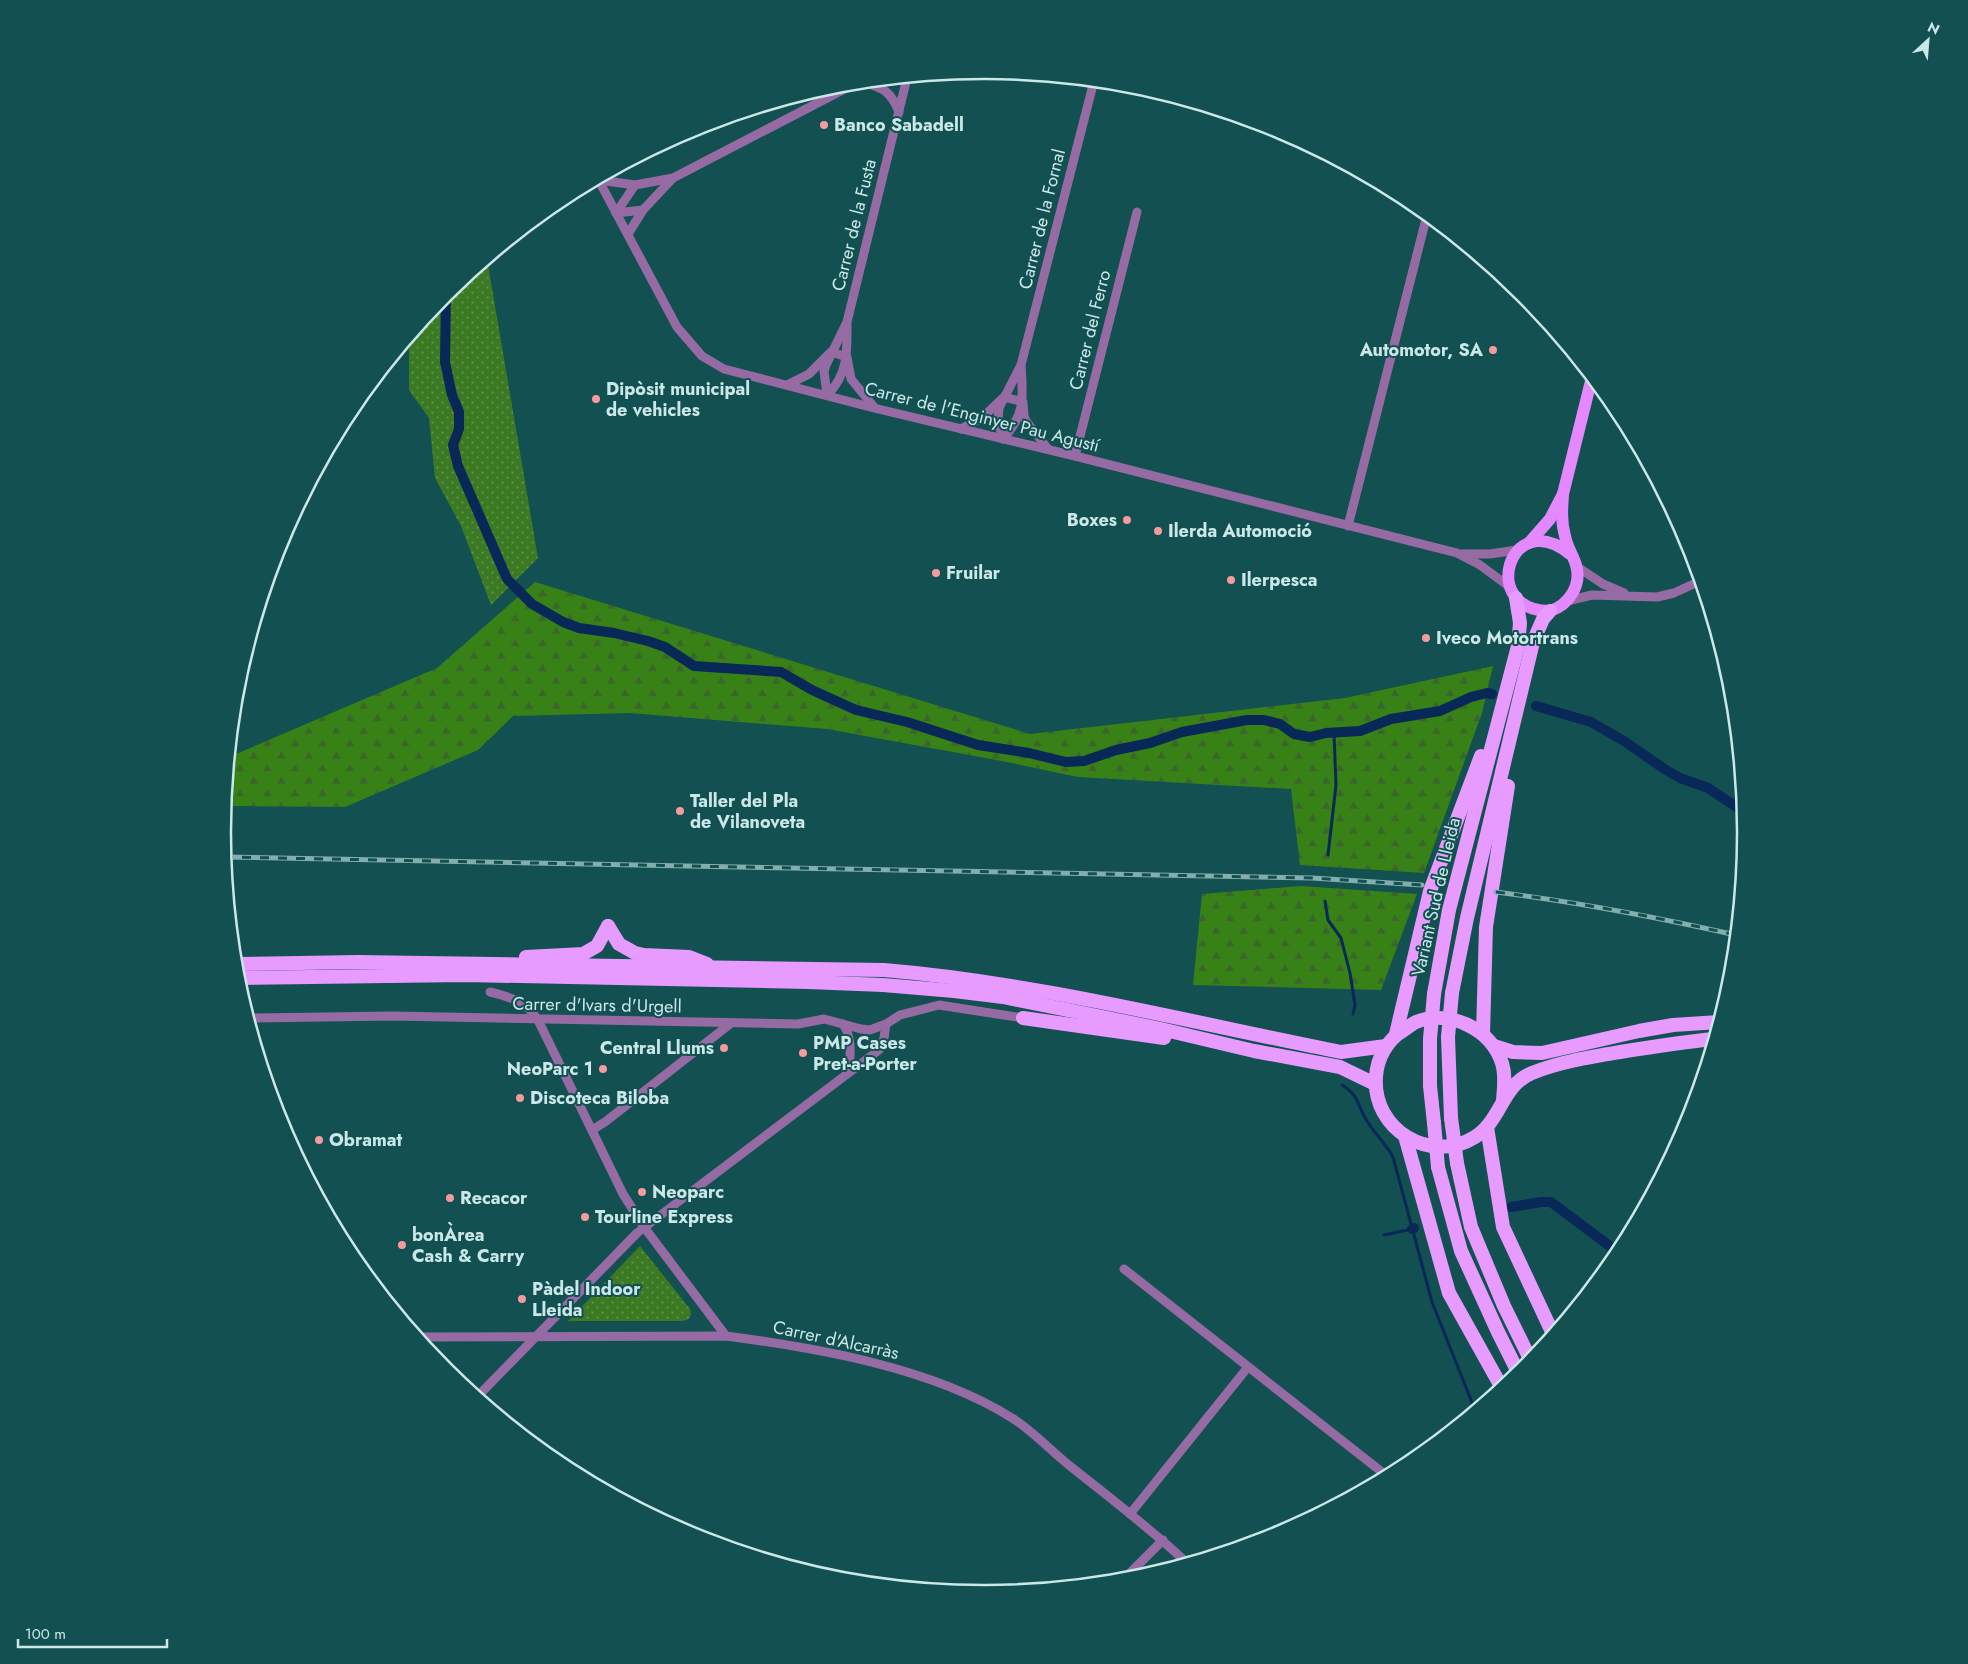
<svg xmlns="http://www.w3.org/2000/svg" width="1968" height="1664" font-family="Jost,sans-serif">
  <style>
    .grass { fill: url(#grass-dots) }
    .forest { fill: url(#forest-firs) }
    .lines { fill: none; stroke-linecap: round; stroke-linejoin: round }
    .stream { stroke: #082857; stroke-width: 3 }
    .canal { stroke: #082857; stroke-width: 10 }
    .minor { stroke: #966ba3; stroke-width: 9 }
    .primary { stroke: #e389fd; stroke-width: 12 }
    .trunk { stroke: #e79bfe; stroke-width: 14 }
    .rail-casing { stroke: #84adae; stroke-width: 5 }
    .rail { stroke: #125052; stroke-width: 3; stroke-dasharray: 9; stroke-linecap: butt }
    .trunk-bridge { stroke: #e79bfe; stroke-width: 14 }
    .poi-dot { fill: #f59b9d; stroke: #125052; stroke-width: 2 }
    .labels { text-anchor: middle; stroke-width: 4; stroke-linejoin: round; paint-order: stroke }
    .poi-label { font-size: 18px; font-weight: bold; fill: #cbe7e8; stroke: #125052; text-anchor: start }
    .street-label { font-size: 18px; fill: #cbe7e8; stroke: #125052 }
    .rim { fill: none; stroke: #cbe7e8; stroke-width: 2.5 }
  </style>
  <defs>
    <pattern id="grass-dots" width="8" height="8" patternUnits="userSpaceOnUse" patternTransform="scale(1.25)"><rect width="8" height="8" fill="#3b7a23"/><path d="M2 2h.1M6 6h.1" fill="none" stroke="#5f934e" stroke-width="1.8" stroke-linecap="round"/></pattern>
    <pattern id="forest-firs" width="22" height="20" patternUnits="userSpaceOnUse" patternTransform="scale(1.25)"><rect width="22" height="20" fill="#388116"/><path d="M5 1l3.5 6h-7zM16 11l3.5 6h-7z" fill="#3a662c"/></pattern>
  </defs>
  <rect width="100%" height="100%" fill="#125052"/>
  <g class="grass">
    <polygon points="487,259 538,558 491,605 461,526 435,478 429,418 409,390 409,338 445,293"/>
    <polygon points="640,1246 690,1309 691,1314 689,1319 683,1321 568,1321"/>
  </g>
  <g class="forest">
    <polygon points="535,582 1030,734 1345,698 1493,666 1482,713 1424,873 1300,865 1291,789 1078,777 1002,761 827,729 630,713 513,716 478,750 345,807 233,806 226,789 229,757 437,668"/>
    <polygon points="1301,886 1417,894 1381,990 1193,985 1202,894"/>
  </g>
  <g class="lines">
    <g class="stream">
      <polyline points="1328,855 1336,785 1334,733"/>
      <polyline points="1325,901 1328,920 1341,938 1350,973 1355,1005 1353,1014"/>
      <path d="M1342,1085C1360,1096 1357,1106 1367,1121C1375,1134 1386,1144 1393,1157L1432,1302L1475,1410"/>
      <polyline points="1384,1235 1412,1229"/>
    </g>
    <g class="canal">
      <polyline points="446,292 445,362 452,395 459,412 459,429 453,445 458,466 507,579 532,604 563,622 579,628 614,633 648,641 665,647 694,666 781,672 812,690 856,710 907,722 978,745 1029,753 1066,762 1084,761 1116,750 1150,743 1182,732 1247,720 1264,720 1280,724 1294,734 1310,737 1326,733 1360,731 1391,719 1440,711 1471,697 1487,693 1492,694"/>
      <polyline points="1536,706 1591,722 1624,741 1666,770 1680,778 1708,788 1744,812"/>
      <polyline points="1511,1207 1541,1202 1551,1202 1619,1253"/>
      <polyline points="1412,1229 1414,1228"/>
    </g>
    <g class="minor">
      <path d="M864,82C885,89 891,92 899,112"/>
      <polyline points="598,179 677,327 702,356 724,369 874,408 1075,456 1457,553 1480,565 1511,588"/>
      <polyline points="599,180 635,185 673,178 858,82"/>
      <polyline points="616,213 635,185"/>
      <polyline points="616,213 643,210"/>
      <polyline points="628,234 643,210 673,178"/>
      <polyline points="787,385 809,374 831,352 847,357 851,379 874,407"/>
      <path d="M827,395C849,374 847,350 847,322L907,78"/>
      <polyline points="827,395 824,371 826,365 846,324"/>
      <polyline points="961,429 983,417 1004,397 1023,402 1024,416 1026,421 1048,449"/>
      <polyline points="1003,439 998,420 999,408 1021,365 1094,81"/>
      <path d="M1003,439C1026,414 1023,397 1021,365"/>
      <polyline points="1075,456 1137,212"/>
      <polyline points="1348,526 1427,215"/>
      <polyline points="1462,554 1490,554 1517,550"/>
      <polyline points="1576,566 1603,584 1624,593"/>
      <polyline points="1567,601 1592,595 1657,597 1674,593 1700,581"/>
      <path d="M490,992C511,997 526,1002 538,1020L623,1194L644,1227L726,1336"/>
      <polyline points="248,1018 393,1016 798,1024 824,1019 861,1029 870,1030 886,1024 900,1015 939,1005 1023,1018"/>
      <path d="M843,1024C853,1039 850,1055 849,1072"/>
      <polyline points="592,1130 605,1122 730,1024"/>
      <polyline points="1124,1269 1387,1476"/>
      <path d="M417,1337L726,1336C818,1348 933,1368 1012,1418C1033,1431 1051,1451 1070,1466C1110,1498 1150,1528 1187,1563"/>
      <polyline points="477,1397 637,1233 879,1050 884,1038 886,1024"/>
      <polyline points="1130,1514 1248,1367"/>
      <polyline points="1123,1580 1163,1540"/>
    </g>
    <g class="primary">
      <path d="M1563,494C1562,508 1561,522 1565,536C1567,547 1573,555 1576,565C1582,585 1569,605 1550,611C1478,611 1509,505 1570,554"/>
      <polyline points="1529,543 1550,519 1563,494 1592,377"/>
    </g>
    <g class="trunk">
      <polyline points="608,926 619,944 635,953 644,955 689,957 707,964"/>
      <polyline points="526,957 583,954 597,946 608,926"/>
      <path d="M235,964L358,962L884,970C1039,983 1189,1022 1341,1052L1386,1046"/>
      <polyline points="236,978 466,975 808,982 883,985 954,991 1003,997 1078,1012 1161,1029 1254,1051 1340,1067 1375,1084"/>
      <polyline points="1452,993 1467,918 1533,642 1543,619 1550,611"/>
      <polyline points="1434,994 1449,910 1518,646 1520,623 1516,598"/>
      <polyline points="1023,1018 1164,1038"/>
      <polyline points="1396,1034 1430,891 1481,756"/>
      <polyline points="1483,1034 1486,927 1508,786"/>
      <polyline points="1448,1037 1451,1118"/>
      <polyline points="1430,1039 1430,1086 1434,1123"/>
      <polyline points="1494,1046 1513,1052 1542,1053 1639,1031 1673,1025 1719,1022"/>
      <path d="M1503,1100C1504,1088 1506,1076 1502,1063C1491,1029 1450,1009 1416,1022C1412,1024 1408,1027 1404,1030C1387,1040 1377,1058 1376,1077C1372,1129 1430,1165 1475,1137C1501,1121 1502,1085 1532,1073C1559,1062 1590,1057 1620,1052C1651,1047 1682,1042 1714,1039"/>
      <polyline points="1487,1127 1503,1227 1553,1334"/>
      <polyline points="1405,1136 1449,1293 1502,1388"/>
      <polyline points="1457,1163 1471,1227 1504,1306 1531,1361"/>
      <polyline points="1438,1167 1461,1251 1498,1332 1519,1374"/>
    </g>
    <defs>
      <g id="rail">
        <polyline points="224,857 1312,878 1422,885"/>
        <path d="M1496,892C1577,902 1656,917 1736,935"/>
      </g>
    </defs>
    <use href="#rail" class="rail-casing"/>
    <use href="#rail" class="rail"/>
    <g class="trunk-bridge">
      <polyline points="1448,1037 1452,993"/>
      <polyline points="1430,1039 1434,994"/>
      <polyline points="1451,1118 1457,1163"/>
      <polyline points="1434,1123 1438,1167"/>
    </g>
  </g>
  <g class="poi-dot">
    <circle cx="824" cy="125" r="5"/>
    <circle cx="1493" cy="350" r="5"/>
    <circle cx="596" cy="399" r="5"/>
    <circle cx="1127" cy="520" r="5"/>
    <circle cx="1158" cy="531" r="5"/>
    <circle cx="936" cy="573" r="5"/>
    <circle cx="1231" cy="580" r="5"/>
    <circle cx="1426" cy="638" r="5"/>
    <circle cx="680" cy="811" r="5"/>
    <circle cx="724" cy="1048" r="5"/>
    <circle cx="803" cy="1053" r="5"/>
    <circle cx="603" cy="1069" r="5"/>
    <circle cx="520" cy="1098" r="5"/>
    <circle cx="319" cy="1140" r="5"/>
    <circle cx="642" cy="1192" r="5"/>
    <circle cx="450" cy="1198" r="5"/>
    <circle cx="585" cy="1217" r="5"/>
    <circle cx="402" cy="1245" r="5"/>
    <circle cx="522" cy="1299" r="5"/>
  </g>
  <g class="labels">
    <g class="poi-label">
      <text x="834" y="131">Banco Sabadell</text>
      <text x="1483" y="356" text-anchor="end">Automotor, SA</text>
      <text x="606" y="395">Dipòsit municipal<tspan x="606" dy="21">de vehicles</tspan></text>
      <text x="1117" y="526" text-anchor="end">Boxes</text>
      <text x="1168" y="537">Ilerda Automoció</text>
      <text x="946" y="579">Fruilar</text>
      <text x="1241" y="586">Ilerpesca</text>
      <text x="1436" y="644">Iveco Motortrans</text>
      <text x="690" y="807">Taller del Pla<tspan x="690" dy="21">de Vilanoveta</tspan></text>
      <text x="813" y="1049">PMP Cases<tspan x="813" dy="21">Pret-a-Porter</tspan></text>
      <text x="714" y="1054" text-anchor="end">Central Llums</text>
      <text x="593" y="1075" text-anchor="end">NeoParc 1</text>
      <text x="530" y="1104">Discoteca Biloba</text>
      <text x="329" y="1146">Obramat</text>
      <text x="652" y="1198">Neoparc</text>
      <text x="460" y="1204">Recacor</text>
      <text x="595" y="1223">Tourline Express</text>
      <text x="412" y="1241">bonÀrea<tspan x="412" dy="21">Cash &amp; Carry</tspan></text>
      <text x="532" y="1295">Pàdel Indoor<tspan x="532" dy="21">Lleida</tspan></text>
    </g>
    <g class="street-label">
      <text transform="translate(1042 219) rotate(-76)" y="6">Carrer de la Fornal</text>
      <text transform="translate(854 225) rotate(-76)" y="6">Carrer de la Fusta</text>
      <text transform="translate(1090 330) rotate(-76)" y="6">Carrer del Ferro</text>
      <text transform="translate(982 417) rotate(14)" y="6">Carrer de l'Enginyer Pau Agustí</text>
      <text transform="translate(1436 897) rotate(-77)" y="6">Variant Sud de Lleida</text>
      <text transform="translate(597 1005) rotate(1)" y="6">Carrer d'Ivars d'Urgell</text>
      <text transform="translate(836 1340) rotate(12)" y="6">Carrer d'Alcarràs</text>
    </g>
  </g>
  <path d="M0 0H1968V1664H0ZM231 832a753 753 0 1 1 1506 0a753 753 0 1 1-1506 0Z" fill="#125052" fill-rule="evenodd"/>
  <path class="rim" d="M231 832a753 753 0 1 1 1506 0a753 753 0 1 1-1506 0Z"/>
  <g transform="translate(1928 40) rotate(26)" stroke="#125052" stroke-width="4" paint-order="stroke">
  <path d="M0-4L9 19L0 12L-9 19Z" fill="#cbe7e8"/>
  <text y="-8" font-size="14" font-weight="bold" text-anchor="middle" fill="#cbe7e8">N</text>
  </g>
  <path d="M18 1639v8h149v-8" fill="none" stroke="#cbe7e8" stroke-width="2.5"/>
  <text x="25" y="1639" font-size="15" fill="#cbe7e8" stroke="#125052" stroke-width="4" paint-order="stroke">100 m</text>
</svg>
